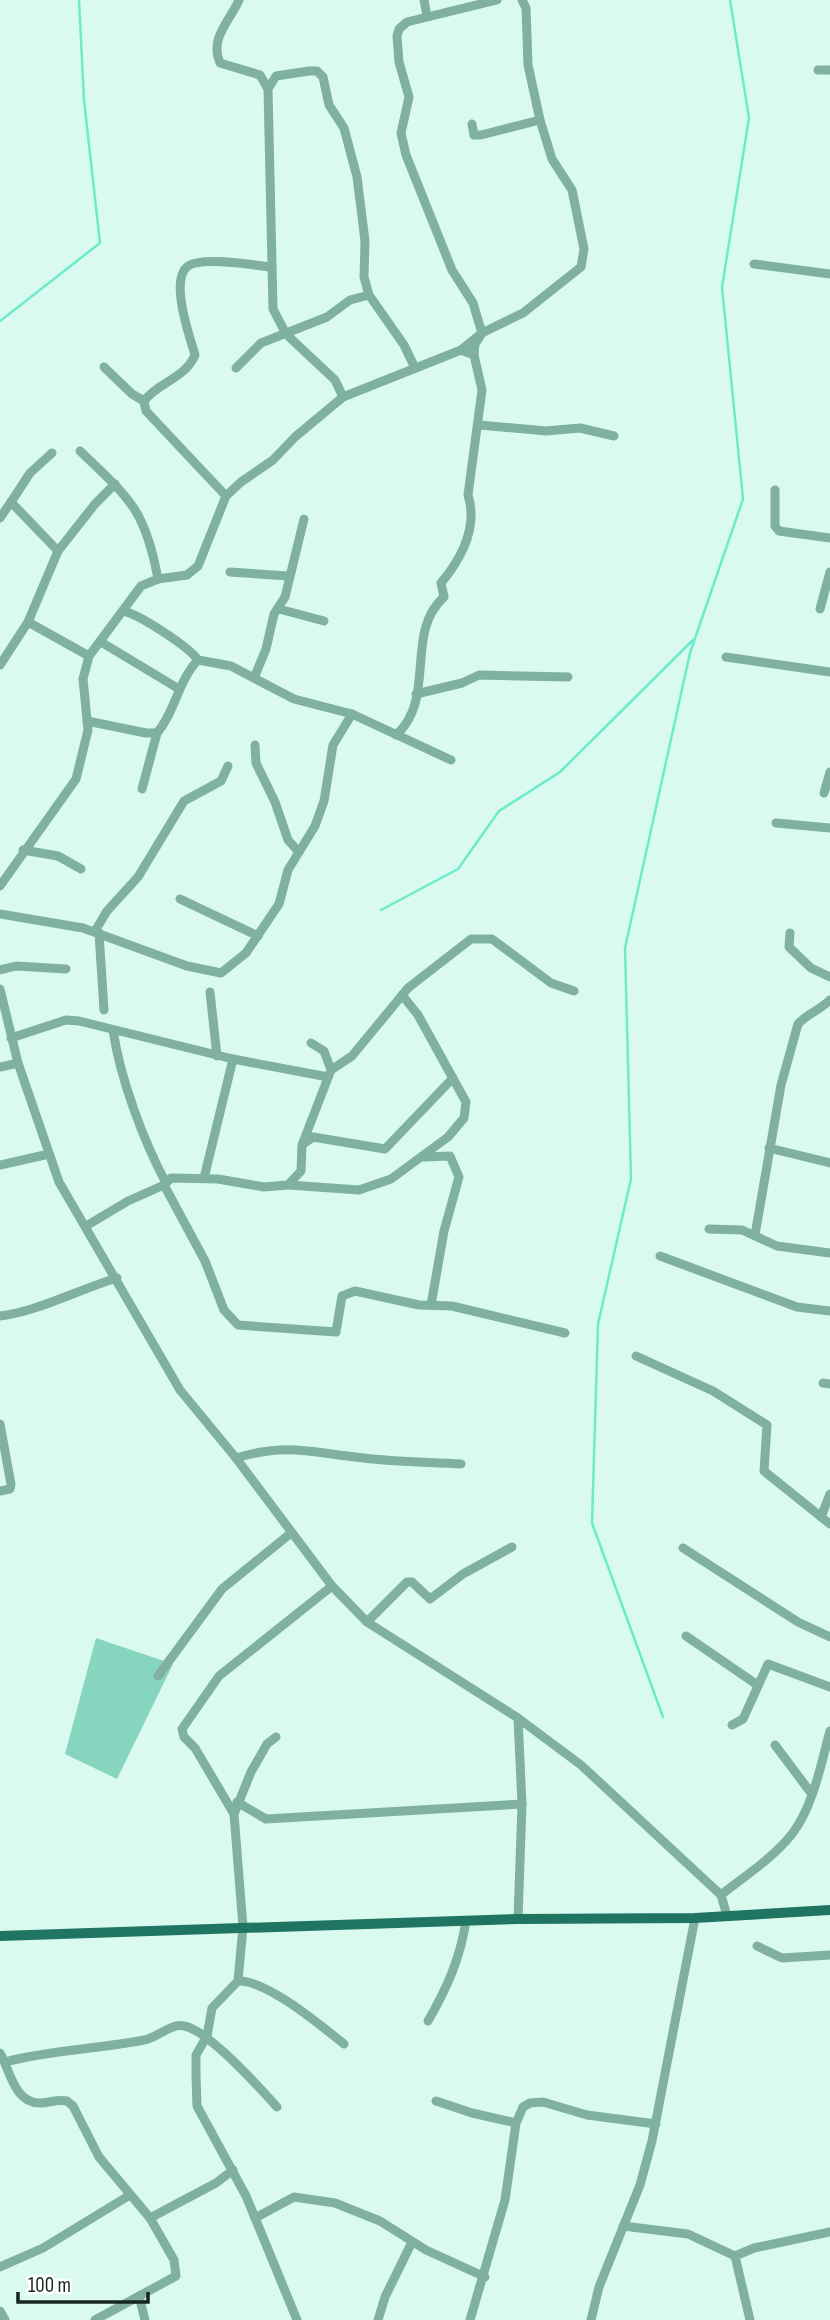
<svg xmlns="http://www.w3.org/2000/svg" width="830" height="2320" font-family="'Sofia Sans Condensed',sans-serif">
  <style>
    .green { fill: #86d5bf }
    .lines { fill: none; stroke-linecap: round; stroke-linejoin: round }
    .stream { stroke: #6bebcc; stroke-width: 2.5 }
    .minor { stroke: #7fb0a2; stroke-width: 9 }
    .major { stroke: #207462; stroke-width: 10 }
  </style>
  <rect width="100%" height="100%" fill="#dafaf0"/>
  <polygon class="green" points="96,1638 173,1664 117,1779 65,1754"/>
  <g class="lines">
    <g class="stream">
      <polyline points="0,321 100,243 84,100 79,0"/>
      <polyline points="381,910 458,869 499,811 560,772 693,640"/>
      <polyline points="663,1717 592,1523 598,1324 631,1179 625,948 690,653 743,499 722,287 749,118 730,0"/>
    </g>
    <g class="minor">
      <path d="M239,0C230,21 209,38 220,63L260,75L268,89L273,309L286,334L335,380L343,397"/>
      <polyline points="424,0 427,16"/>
      <polyline points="818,70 830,70"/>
      <polyline points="268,89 276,76 309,71 317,71 323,77 329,105 344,128 357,177 365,241 364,277 369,295 404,345 415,368"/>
      <polyline points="472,124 474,135 481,135 540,120"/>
      <polyline points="754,264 830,274"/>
      <polyline points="474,355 475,344 482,333 523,313 581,267 584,249 572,190 552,159 540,120 528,65 526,8 522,0"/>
      <polyline points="104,367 132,394 144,401"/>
      <polyline points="236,368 261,343 327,317 350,300 369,295"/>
      <polyline points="479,425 546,431 580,428 614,436"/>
      <path d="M80,451C130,499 145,509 158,579"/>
      <polyline points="775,490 775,526 779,531 830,538"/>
      <path d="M226,496L146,411L144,401C158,382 185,379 195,355C190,337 169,280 188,266C202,256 253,265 270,267"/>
      <polyline points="0,518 11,502"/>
      <polyline points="58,551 95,504 115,484"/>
      <polyline points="230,572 288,576"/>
      <polyline points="279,609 324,621"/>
      <polyline points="820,609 830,572"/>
      <path d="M123,611C139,614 189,647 198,660L231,666L294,699L352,714L451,760"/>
      <polyline points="28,622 89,656"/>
      <polyline points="101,642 179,689"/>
      <polyline points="726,657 830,672"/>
      <polyline points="0,665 28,622 58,551 11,502 30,473 52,453"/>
      <polyline points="254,678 266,649 274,614 285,597 304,519"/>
      <polyline points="416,694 462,683 479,675 568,677"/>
      <path d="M87,721L146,733H157C175,712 178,681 198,660"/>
      <path d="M396,735C437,699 404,632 444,597L441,583C461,559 478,527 468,495L482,390L474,355L461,350"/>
      <polyline points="255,745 256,763 275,802 288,840 299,852"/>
      <polyline points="142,789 157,733"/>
      <polyline points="824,793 830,772"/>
      <polyline points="776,823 830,828"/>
      <polyline points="23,850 58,856 81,869"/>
      <polyline points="0,886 76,779 88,730 83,679 89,656 141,586 158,579 187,575 198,566 226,496 241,482 273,460 295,437 343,397 461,350 482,333 473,303 452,270 406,155 401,133 409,97 399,62 397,36 399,29 407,22 497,0"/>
      <polyline points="180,899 258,936"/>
      <polyline points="0,914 83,928 187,966 221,973 246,953 279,904 288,870 315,826 324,801 333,745 352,714"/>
      <polyline points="95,931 107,911 138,877 184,801 221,781 228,766"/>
      <polyline points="99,933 104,1010"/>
      <polyline points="790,933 789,947 811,968 830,977"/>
      <polyline points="0,970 16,966 66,969"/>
      <polyline points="0,989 18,1063 59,1182 180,1390 236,1458 332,1586 367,1622 518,1718 581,1765 721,1895 727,1916"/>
      <polyline points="210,992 217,1056"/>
      <path d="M113,1030C120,1078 143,1140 166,1183"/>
      <polyline points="11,1038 66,1020 79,1021 233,1059 328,1077"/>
      <polyline points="0,1067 18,1063"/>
      <polyline points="331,1070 352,1056 408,988 471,939 492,939 551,983 574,991"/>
      <polyline points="303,1144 313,1137 385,1149 453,1078"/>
      <polyline points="769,1148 830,1163"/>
      <polyline points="424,1157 450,1156 459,1177 444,1231 431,1305"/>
      <polyline points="0,1165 49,1154"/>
      <polyline points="204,1178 233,1059"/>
      <polyline points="164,1185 205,1261 224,1310 238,1325 336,1332 342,1296 355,1291 419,1305 452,1306 565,1333"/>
      <polyline points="289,1185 359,1190 391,1179 448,1137 464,1118 466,1102 418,1015 402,995"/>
      <polyline points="86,1226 128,1201 164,1185 171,1178 218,1179 264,1187 288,1185 301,1171 302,1145 331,1070 324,1051 311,1043"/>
      <polyline points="709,1229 742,1230 777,1246 830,1253"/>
      <path d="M755,1235L781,1085L798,1024C807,1014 820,1010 830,1000"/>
      <polyline points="660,1256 797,1307 830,1311"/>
      <path d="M0,1316C36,1312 80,1289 117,1278"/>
      <polyline points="636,1356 713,1391 767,1425 764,1471 830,1524"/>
      <polyline points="823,1383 830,1384"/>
      <polyline points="0,1424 11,1484 10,1489 0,1491"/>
      <path d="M236,1458C290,1442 312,1453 364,1458C396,1462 429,1462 461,1464"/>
      <polyline points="821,1517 830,1494"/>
      <polyline points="683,1548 798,1622 830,1637"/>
      <polyline points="367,1622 407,1582 412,1582 430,1599 463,1574 512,1547"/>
      <polyline points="686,1636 756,1684"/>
      <polyline points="158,1676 222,1589 291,1533"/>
      <polyline points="518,1718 522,1804 518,1919"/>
      <polyline points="732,1725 743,1719 768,1664 830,1687"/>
      <polyline points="276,1737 267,1744 251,1772 234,1814 243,1927 238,1981 212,2008 207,2036 196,2055 196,2076 197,2106 246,2196 297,2320"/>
      <polyline points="775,1745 811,1793"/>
      <polyline points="237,1802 266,1819 522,1804"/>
      <polyline points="234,1814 195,1748 184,1737 182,1729 219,1676 332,1586"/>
      <path d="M721,1895C745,1876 773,1858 792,1834C813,1807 821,1764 830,1731"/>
      <polyline points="757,1946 782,1958 830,1955"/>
      <path d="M238,1981C267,1980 320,2025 344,2044"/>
      <path d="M428,2021C447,1988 460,1959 466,1921"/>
      <path d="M0,2053C10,2070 14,2103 40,2103C49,2103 57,2099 67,2101L73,2106L99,2157L150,2218L216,2183L233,2170"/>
      <path d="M5,2062C51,2050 98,2049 144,2040C157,2038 171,2023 184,2026C208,2030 259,2087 277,2107"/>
      <polyline points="436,2101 472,2113 516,2123"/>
      <polyline points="255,2218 294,2197 335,2203 380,2221 426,2250 485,2277"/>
      <polyline points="623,2226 688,2234 735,2256 754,2248 830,2232"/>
      <polyline points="735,2256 750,2320"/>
      <polyline points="0,2267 43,2248 130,2195"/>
      <polyline points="139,2296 145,2320"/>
      <polyline points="0,2311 5,2320"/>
      <polyline points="95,2320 176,2276 174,2260 150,2218"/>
      <polyline points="378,2320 385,2297 412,2242"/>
      <polyline points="470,2320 505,2200 516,2123 523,2107 530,2103 543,2102 587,2115 656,2124"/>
      <polyline points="591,2320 599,2287 640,2185 652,2141 695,1918"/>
    </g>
    <polyline class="major" points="0,1936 518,1919 695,1918 830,1910"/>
  </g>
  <path d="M18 2292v10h130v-10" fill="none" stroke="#182420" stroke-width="3.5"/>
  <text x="28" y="2292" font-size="21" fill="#182420" stroke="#ffffff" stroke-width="5" paint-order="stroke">100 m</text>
</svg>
